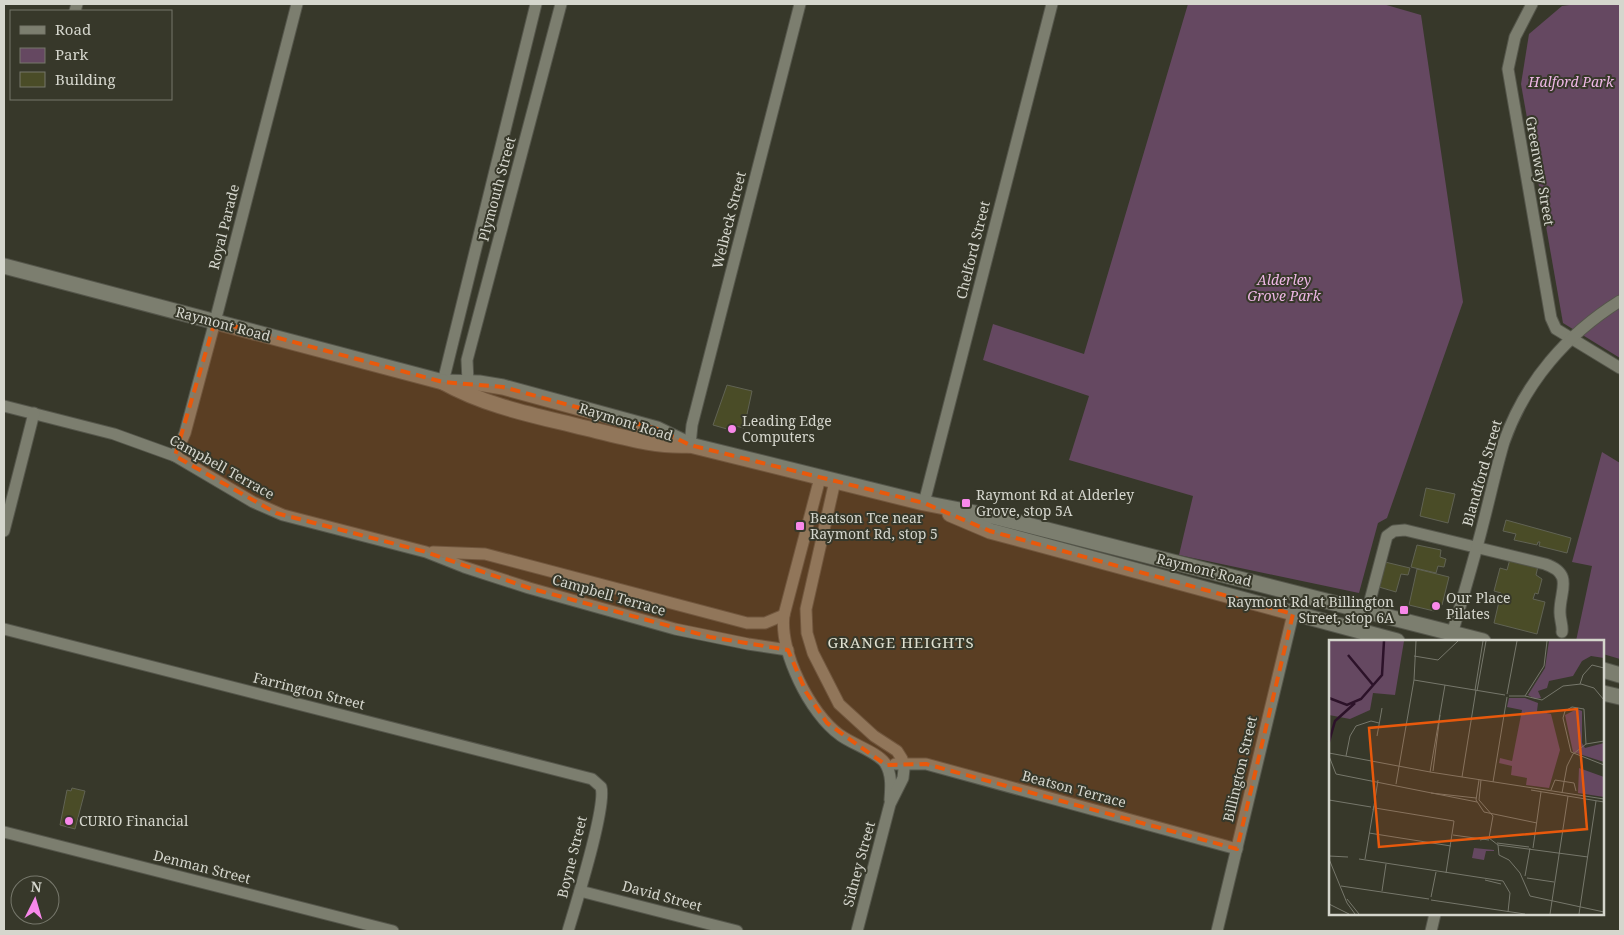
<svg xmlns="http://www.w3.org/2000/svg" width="1624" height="935" font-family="'Noto Serif',serif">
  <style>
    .green { fill: #654861 }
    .building { fill: #4a4c27; stroke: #616354 }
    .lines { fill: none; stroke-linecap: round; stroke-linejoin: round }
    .street-casing { stroke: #55564b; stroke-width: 13 }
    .secondary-casing { stroke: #55564b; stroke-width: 17 }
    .street { stroke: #7c7e6f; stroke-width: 11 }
    .secondary { stroke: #7c7e6f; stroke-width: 15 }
    .marked { fill: #e8590c; fill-opacity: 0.2; stroke: #e8590c; stroke-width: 4; stroke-dasharray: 10 6; stroke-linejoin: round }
    .poi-dot { fill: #f888ea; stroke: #37382a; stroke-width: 2 }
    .labels { text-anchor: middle; stroke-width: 4; stroke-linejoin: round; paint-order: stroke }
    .park-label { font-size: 14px; font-style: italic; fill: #eeb7e5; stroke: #37382a }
    .street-label { font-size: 14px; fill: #d5d6cd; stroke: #37382a }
    .poi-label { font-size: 14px; fill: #d5d6cd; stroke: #37382a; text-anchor: start }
    .neighbourhood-label { font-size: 15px; letter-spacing: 1px; fill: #e0e1d1; stroke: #37382a }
    .inset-river { fill: none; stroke: #2c1229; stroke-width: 2.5 }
    .inset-road { fill: none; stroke: #76776b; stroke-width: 1 }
    .view { fill: #e8590c; fill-opacity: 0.15; stroke: #e8590c; stroke-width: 2.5 }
    .inset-edge { fill: none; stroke: #d5d6cd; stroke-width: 2.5 }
  </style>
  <rect width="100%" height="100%" fill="#37382a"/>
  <g class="green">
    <polygon points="1188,4 1383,4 1421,15 1463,302 1387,518 1378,523 1359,593 1179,555 1193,496 1069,460 1089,396 983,360 993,324 1084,354"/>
    <polygon points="1577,4 1620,4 1620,358 1563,323 1521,84 1529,34 1562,6"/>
    <polygon points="1602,452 1620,463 1620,659 1603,654 1603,641 1576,641 1592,566 1572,562"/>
  </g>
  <g class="building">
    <polygon points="727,385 752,391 744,428 735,426 734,431 713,425"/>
    <polygon points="1426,488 1455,494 1448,523 1420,516"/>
    <polygon points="1506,520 1571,538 1567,553 1539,546 1540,542 1538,542 1537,545 1514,540 1516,534 1503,531"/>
    <polygon points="1417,545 1441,550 1440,557 1446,559 1444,567 1438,566 1436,573 1411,567"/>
    <polygon points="1510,559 1538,566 1536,575 1542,579 1538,594 1535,593 1533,599 1545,602 1537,634 1494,623 1501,593 1494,591 1500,568 1507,570"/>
    <polygon points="1385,562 1410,568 1408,575 1401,574 1396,592 1379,587"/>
    <polygon points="1417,569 1449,577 1442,605 1434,611 1409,605"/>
    <polygon points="72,788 85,791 75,829 60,825 67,790 71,791"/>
  </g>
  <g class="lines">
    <defs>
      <g id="street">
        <polyline points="1532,4 1515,37 1508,69 1551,318 1556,329 1620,368"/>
        <polyline points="75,11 77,4"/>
        <polyline points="443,382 536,4"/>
        <polyline points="468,382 467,360 561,4"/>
        <polyline points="4,406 114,434 175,456 253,502 283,515 426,552 464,567 529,588 675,629 748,644 788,650"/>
        <polyline points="690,445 692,425 800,4"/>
        <polyline points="175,456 185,433 218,310 297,4"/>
        <path d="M820,478L784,615C779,651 810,714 840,735C852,744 877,752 885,763C892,774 891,787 890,800"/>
        <polyline points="835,481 806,609 807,633 813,653 839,704 874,736 897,751 902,759 904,769 903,778 890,804 857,931"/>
        <polyline points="924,503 1052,4"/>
        <polyline points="4,531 34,413"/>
        <polyline points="433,552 485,554 747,623 765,623 784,615"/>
        <path d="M1367,612L1387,536L1394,531L1405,530L1545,564C1575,574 1559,592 1560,613C1560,620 1563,626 1562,632"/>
        <path d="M4,629L592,779L601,787C607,806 575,907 568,931"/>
        <path d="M1452,634C1463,597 1474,560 1483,524C1490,497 1496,469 1504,442C1525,382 1567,334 1620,301"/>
        <polyline points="895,764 926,764 1237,849"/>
        <polyline points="4,832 393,931"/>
        <polyline points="580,891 737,931"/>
        <polyline points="1217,931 1293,614"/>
        <polyline points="1431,931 1435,914"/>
      </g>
      <g id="secondary">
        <polyline points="4,266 443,382 479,383 503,387 657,429 690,445"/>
        <path d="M443,382C486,406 533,415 581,427C617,435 652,447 690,445L924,503L996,517L1483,641"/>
        <polyline points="950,514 990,531 1397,641"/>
        <polyline points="1603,670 1620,675"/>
        <polyline points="1603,693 1620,697"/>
      </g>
    </defs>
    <use href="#street" class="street-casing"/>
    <use href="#secondary" class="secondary-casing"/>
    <use href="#street" class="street"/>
    <use href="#secondary" class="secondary"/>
  </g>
  <path class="marked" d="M215,321L443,382L503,387L657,429L690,445L924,503L990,531L1293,614L1237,849L926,764L886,765L827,723L806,692L788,650L710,637L529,588L426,552L276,513L175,456Z"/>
  <g class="poi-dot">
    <circle cx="732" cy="429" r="5"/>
    <rect x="961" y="498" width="10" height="10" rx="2.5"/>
    <rect x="795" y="521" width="10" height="10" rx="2.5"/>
    <circle cx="1436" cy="606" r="5"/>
    <rect x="1399" y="605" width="10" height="10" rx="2.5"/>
    <circle cx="69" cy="821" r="5"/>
  </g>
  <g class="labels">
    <g class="park-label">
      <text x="1571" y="87">Halford Park</text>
      <text x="1284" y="285">Alderley<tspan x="1284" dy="16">Grove Park</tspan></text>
    </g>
    <g class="street-label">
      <text transform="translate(1540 171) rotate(80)" y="5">Greenway Street</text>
      <text transform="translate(497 189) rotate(-75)" y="5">Plymouth Street</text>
      <text transform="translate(729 220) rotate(-76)" y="5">Welbeck Street</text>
      <text transform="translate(224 227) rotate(-76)" y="5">Royal Parade</text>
      <text transform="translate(973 250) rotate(-76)" y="5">Chelford Street</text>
      <text transform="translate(223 324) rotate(15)" y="5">Raymont Road</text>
      <text transform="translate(626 422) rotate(17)" y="5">Raymont Road</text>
      <text transform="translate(222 467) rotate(29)" y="5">Campbell Terrace</text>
      <text transform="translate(1482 473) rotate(-74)" y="5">Blandford Street</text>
      <text transform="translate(1204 570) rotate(14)" y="5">Raymont Road</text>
      <text transform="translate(609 595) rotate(16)" y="5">Campbell Terrace</text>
      <text transform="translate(309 691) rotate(14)" y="5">Farrington Street</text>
      <text transform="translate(1240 769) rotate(-77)" y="5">Billington Street</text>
      <text transform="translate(1074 789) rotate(15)" y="5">Beatson Terrace</text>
      <text transform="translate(572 857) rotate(-76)" y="5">Boyne Street</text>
      <text transform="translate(859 864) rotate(-75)" y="5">Sidney Street</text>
      <text transform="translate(202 867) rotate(14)" y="5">Denman Street</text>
      <text transform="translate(662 896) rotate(15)" y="5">David Street</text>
    </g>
    <g class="poi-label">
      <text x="742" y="426">Leading Edge<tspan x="742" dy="16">Computers</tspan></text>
      <text x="976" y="500">Raymont Rd at Alderley<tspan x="976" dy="16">Grove, stop 5A</tspan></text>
      <text x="810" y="523">Beatson Tce near<tspan x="810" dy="16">Raymont Rd, stop 5</tspan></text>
      <text x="1446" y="603">Our Place<tspan x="1446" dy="16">Pilates</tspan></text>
      <text x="1394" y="607" text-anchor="end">Raymont Rd at Billington<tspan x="1394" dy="16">Street, stop 6A</tspan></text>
      <text x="79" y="826">CURIO Financial</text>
    </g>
    <g class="neighbourhood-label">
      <text x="901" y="648">GRANGE HEIGHTS</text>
    </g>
  </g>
  <g transform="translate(1329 640)">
    <rect width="275" height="275" fill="#37382a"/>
    <path d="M0,1H75L66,55L44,53L41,70L21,79L0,75ZM220,1H275V18L262,16L253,21L244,36L220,41L218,48L209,51L212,58L206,59L199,55L216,28ZM180,58H196L209,63L208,71L222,74L231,110L220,148L197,145L198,138L182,135L183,126L170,123L171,118L183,121L193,70L178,67ZM248,69L253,71V103L256,108L275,103V122L244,112L236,75ZM250,128L275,137V157L249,153ZM145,208L165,210V211H157L155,220L143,218Z" fill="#654861"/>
    <path class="inset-river" d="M19,15L44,45M0,58L18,65L32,59L53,35L55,1M0,102L6,81L26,63"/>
    <path class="inset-road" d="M85,16L109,20L129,1M85,40L176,55M251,44L254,35L263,25L275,28M146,50L154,1M148,51L157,1M178,54L188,1M180,56H196M196,56L213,60L234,46L252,44L265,48L275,60M196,56L215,26L218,1M48,96L53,68M257,104L255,69L243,67L236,71L234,78L242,112L275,125M0,113L101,132M0,116L7,134L148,162M17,116L21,96L27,86L42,81L50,83M104,131L111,75M101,132L116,45M101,132L275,159M133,137L147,50M150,140L147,160L155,172L208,183M152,140L150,160L164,176L160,198M164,142L178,57M67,144L85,40L87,1M202,150L275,162M222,150L226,140L245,143L247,151M102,153L147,158M233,153L238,126L244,114L257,104L275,101M0,160L42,167M45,166L49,140M46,168L125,181L117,233M40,193L122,206M124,195L160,200M151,200L160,198L169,205L259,217M168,203L200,207M169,205L170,215L180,220L191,233L201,256L275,272M204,208L212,152M0,216L19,217M0,219L18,263L26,274M30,219L174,241L181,253L179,272M36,219L45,166L44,170M196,236L201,208M198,238L225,242M156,240L172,244M12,246L100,259M53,251L57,224M102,257L107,232M18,259L30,274M102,260L196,274M0,264L20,274M221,274L239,156M250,274L267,161"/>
    <path class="view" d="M248,69L258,189L50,207L40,88Z"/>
    <rect width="275" height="275" class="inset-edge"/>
  </g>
  <rect width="1624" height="935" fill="none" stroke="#d5d6cd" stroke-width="10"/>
  <rect x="10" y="10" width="162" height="90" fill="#37382a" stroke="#76776b"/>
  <rect x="20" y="26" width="25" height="8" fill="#7c7e6f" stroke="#76776b"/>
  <text x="55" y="35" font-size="15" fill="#d5d6cd">Road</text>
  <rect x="20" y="48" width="25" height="15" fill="#654861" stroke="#76776b"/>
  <text x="55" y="60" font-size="15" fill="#d5d6cd">Park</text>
  <rect x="20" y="72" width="25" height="15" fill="#4a4c27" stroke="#76776b"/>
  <text x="55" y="85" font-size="15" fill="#d5d6cd">Building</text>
  <g transform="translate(35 900) rotate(5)"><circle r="24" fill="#37382a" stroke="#76776b"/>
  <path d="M0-4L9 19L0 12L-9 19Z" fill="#f888ea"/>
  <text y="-8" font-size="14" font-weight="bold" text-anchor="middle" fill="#d5d6cd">N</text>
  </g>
</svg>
